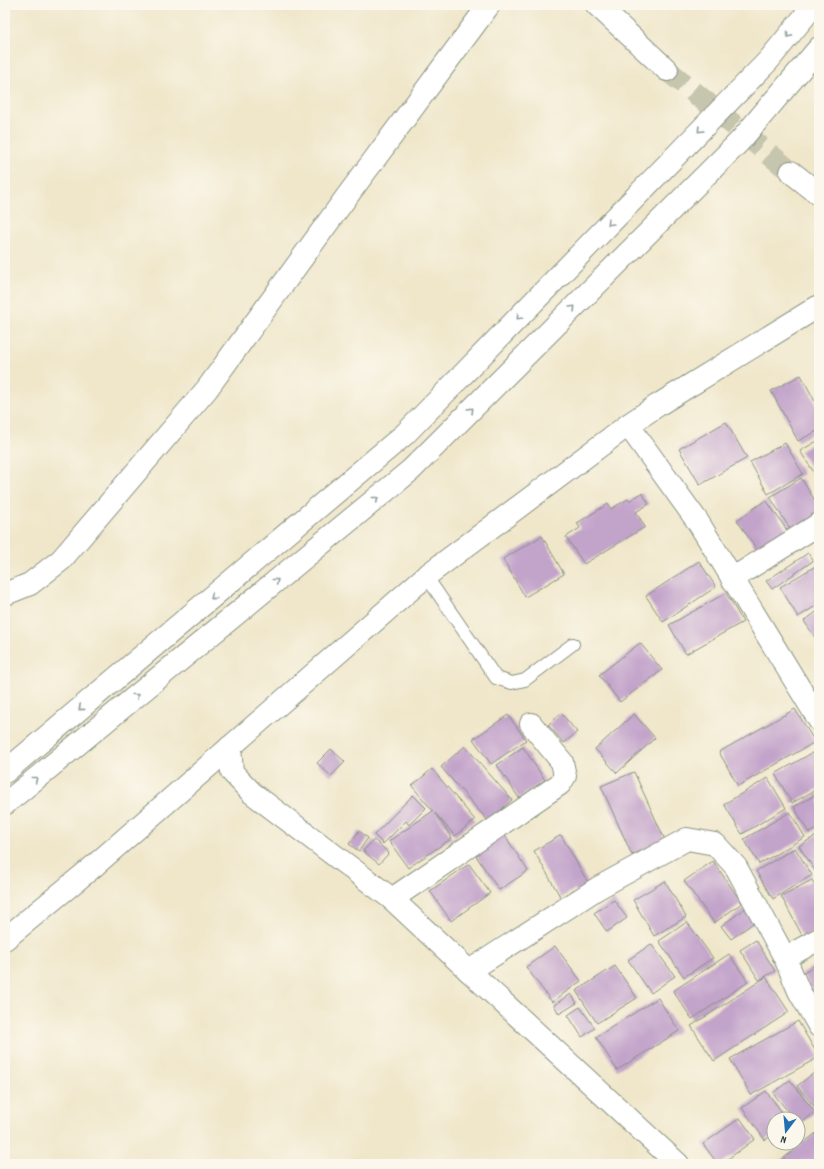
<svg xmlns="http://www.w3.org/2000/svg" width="824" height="1169" font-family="Dekko,sans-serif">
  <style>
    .building { fill: #c2a3ca }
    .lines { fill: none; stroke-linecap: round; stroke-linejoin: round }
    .secondary-tunnel { stroke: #c6c5ad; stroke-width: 22; stroke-dasharray: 22 11; stroke-linecap: butt }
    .lane-casing { stroke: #889280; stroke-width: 14 }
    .street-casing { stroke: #889280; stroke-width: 24 }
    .secondary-casing { stroke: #889280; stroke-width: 24 }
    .highway-casing { stroke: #889280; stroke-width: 24 }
    .lane { stroke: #fff; stroke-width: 12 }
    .street { stroke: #fff; stroke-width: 22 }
    .secondary { stroke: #fff; stroke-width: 22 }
    .highway { stroke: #fff; stroke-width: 22 }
    .oneway { stroke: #8f9e9a }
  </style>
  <rect width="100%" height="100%" fill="#fbf7ec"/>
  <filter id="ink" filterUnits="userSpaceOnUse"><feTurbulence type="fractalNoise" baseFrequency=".025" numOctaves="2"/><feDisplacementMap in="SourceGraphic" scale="8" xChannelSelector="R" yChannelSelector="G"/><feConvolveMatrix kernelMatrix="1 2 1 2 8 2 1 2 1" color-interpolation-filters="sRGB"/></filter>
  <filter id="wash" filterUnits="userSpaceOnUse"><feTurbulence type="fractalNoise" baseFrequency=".012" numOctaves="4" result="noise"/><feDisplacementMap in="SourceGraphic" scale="16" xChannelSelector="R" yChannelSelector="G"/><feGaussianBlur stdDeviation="0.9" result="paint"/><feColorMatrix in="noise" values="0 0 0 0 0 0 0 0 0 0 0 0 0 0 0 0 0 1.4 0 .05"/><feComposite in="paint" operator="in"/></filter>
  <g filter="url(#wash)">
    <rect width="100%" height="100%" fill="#f0e7cb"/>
    <g id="blocks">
      <g class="building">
        <polygon points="801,375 819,409 819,430 798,441 771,391"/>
        <polygon points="726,422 747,458 700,485 679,449"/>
        <polygon points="819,440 819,480 800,451"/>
        <polygon points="785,443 803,474 768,494 750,462"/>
        <polygon points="801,478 819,507 819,520 794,535 770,497"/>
        <polygon points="642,493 649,504 636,512 645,527 584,564 566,537 580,528 577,523 608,504 611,509 628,499 629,501"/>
        <polygon points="766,500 791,536 761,556 737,520"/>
        <polygon points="542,536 564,574 525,597 503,559"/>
        <polygon points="808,553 813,561 772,589 766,581"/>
        <polygon points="699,561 716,587 663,622 646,596"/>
        <polygon points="819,564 819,604 798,617 780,587"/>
        <polygon points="726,593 743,622 686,654 669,625"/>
        <polygon points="819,610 819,643 804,621"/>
        <polygon points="640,643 662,670 620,702 599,675"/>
        <polygon points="795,709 815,742 738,786 719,752"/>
        <polygon points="561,713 577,732 564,743 548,725"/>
        <polygon points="634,714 655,738 617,773 595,749"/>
        <polygon points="508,715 526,740 491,764 473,739"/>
        <polygon points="465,746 512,800 488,821 441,767"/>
        <polygon points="523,747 545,780 519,798 497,765"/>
        <polygon points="331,749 345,762 331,776 317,763"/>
        <polygon points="819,749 819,788 792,803 775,774"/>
        <polygon points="432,769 475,820 455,836 435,813 452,838 408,868 389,841 433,811 412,786"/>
        <polygon points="634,772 665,840 632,855 601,786"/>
        <polygon points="768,778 786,808 742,834 724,804"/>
        <polygon points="819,793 819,828 809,833 794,807"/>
        <polygon points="413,795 426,808 409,825 406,821 383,844 374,835"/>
        <polygon points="790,812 805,837 759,864 744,839"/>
        <polygon points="359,831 368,838 359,851 349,844"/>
        <polygon points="502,831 528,871 499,890 472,850"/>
        <polygon points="819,834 819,870 816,872 799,846"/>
        <polygon points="561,835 595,895 583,902 575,889 561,898 534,851"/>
        <polygon points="374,840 389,853 379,864 363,851"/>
        <polygon points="795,848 812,875 773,899 756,871"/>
        <polygon points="713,861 742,903 714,923 684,881"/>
        <polygon points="469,864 490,893 451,921 430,891"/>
        <polygon points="812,880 819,893 819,929 803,937 781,896"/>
        <polygon points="665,881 686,917 654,936 633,900"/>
        <polygon points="614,900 627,918 607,932 594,913"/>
        <polygon points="746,908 756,921 731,939 721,926"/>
        <polygon points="687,922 713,958 684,977 659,941"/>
        <polygon points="756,940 775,971 759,980 740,950"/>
        <polygon points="651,944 675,976 651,993 628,960"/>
        <polygon points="555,946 581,981 552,1002 526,967"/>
        <polygon points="729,954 748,982 692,1019 673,991"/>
        <polygon points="819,963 819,1003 802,973"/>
        <polygon points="615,966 637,998 597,1023 576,991"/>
        <polygon points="766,977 789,1012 714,1061 691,1026"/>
        <polygon points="571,994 577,1003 559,1014 554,1005"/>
        <polygon points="658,998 679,1031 617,1070 596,1037"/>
        <polygon points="580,1007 595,1028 582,1037 568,1015"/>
        <polygon points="798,1021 819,1057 751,1095 730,1059"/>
        <polygon points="819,1069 819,1112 797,1086"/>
        <polygon points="790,1080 815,1112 798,1126 798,1119 794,1119 773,1093"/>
        <polygon points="766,1091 787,1119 774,1119 774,1134 765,1140 742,1108"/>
        <polygon points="740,1118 755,1139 721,1164 718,1164 703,1144"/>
        <polygon points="819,1131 819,1164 776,1164"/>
      </g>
    </g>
  </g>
  <g filter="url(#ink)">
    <use href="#blocks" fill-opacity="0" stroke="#889280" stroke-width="1"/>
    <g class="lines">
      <polyline class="secondary-tunnel" points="667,70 791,172"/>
      <defs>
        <polyline id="lane" points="426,576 496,678 512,683 525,680 573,644"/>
        <g id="street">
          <polyline points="628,425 698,522 819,720"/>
          <polyline points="732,579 819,524"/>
          <polyline points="230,747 232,772 252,793 392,899 469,971 678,1164"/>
          <polyline points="392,899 560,784 565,776 562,762 531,724"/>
          <polyline points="5,939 94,866 426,576 628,425 658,405 819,306"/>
          <polyline points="785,958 819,939"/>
          <polyline points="469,971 598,888 687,839 715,844 736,867 785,958 799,991 819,1026"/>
        </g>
        <g id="secondary">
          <polyline points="597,5 667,70"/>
          <polyline points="791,172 819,194"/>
          <polyline points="5,594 30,584 61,560 207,389 345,199 489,5"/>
        </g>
        <g id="highway">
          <polyline points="5,772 405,434 768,61 814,5"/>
          <polyline points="5,804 411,470 740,141 819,48"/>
        </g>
      </defs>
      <use href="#lane" class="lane-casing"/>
      <use href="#street" class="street-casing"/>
      <use href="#secondary" class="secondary-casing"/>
      <use href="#highway" class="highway-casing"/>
      <use href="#lane" class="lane"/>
      <use href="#street" class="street"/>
      <use href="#secondary" class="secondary"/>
      <use href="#highway" class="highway"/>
    </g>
    <defs><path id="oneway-chevron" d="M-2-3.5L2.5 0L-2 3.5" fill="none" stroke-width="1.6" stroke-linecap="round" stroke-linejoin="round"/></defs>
    <g class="oneway">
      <use href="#oneway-chevron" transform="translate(789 35) rotate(130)"/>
      <use href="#oneway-chevron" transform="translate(700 130) rotate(134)"/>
      <use href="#oneway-chevron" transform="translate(610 223) rotate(134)"/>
      <use href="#oneway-chevron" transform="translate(573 308) rotate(-45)"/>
      <use href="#oneway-chevron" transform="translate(519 317) rotate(134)"/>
      <use href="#oneway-chevron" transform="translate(471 410) rotate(-45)"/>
      <use href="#oneway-chevron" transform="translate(376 499) rotate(-39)"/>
      <use href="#oneway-chevron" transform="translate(276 581) rotate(-39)"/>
      <use href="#oneway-chevron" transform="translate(213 597) rotate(140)"/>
      <use href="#oneway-chevron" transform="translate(136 696) rotate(-39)"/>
      <use href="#oneway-chevron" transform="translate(81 708) rotate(140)"/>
      <use href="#oneway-chevron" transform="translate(35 779) rotate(-39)"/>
    </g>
  </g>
  <rect width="824" height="1169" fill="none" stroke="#fbf7ec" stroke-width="20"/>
  <g transform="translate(786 1131) rotate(196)"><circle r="19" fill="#fbf7ec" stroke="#a3ada2"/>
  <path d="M0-3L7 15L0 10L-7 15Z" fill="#1f6fb2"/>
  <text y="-6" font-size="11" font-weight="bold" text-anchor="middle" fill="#1f3d34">N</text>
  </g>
</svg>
